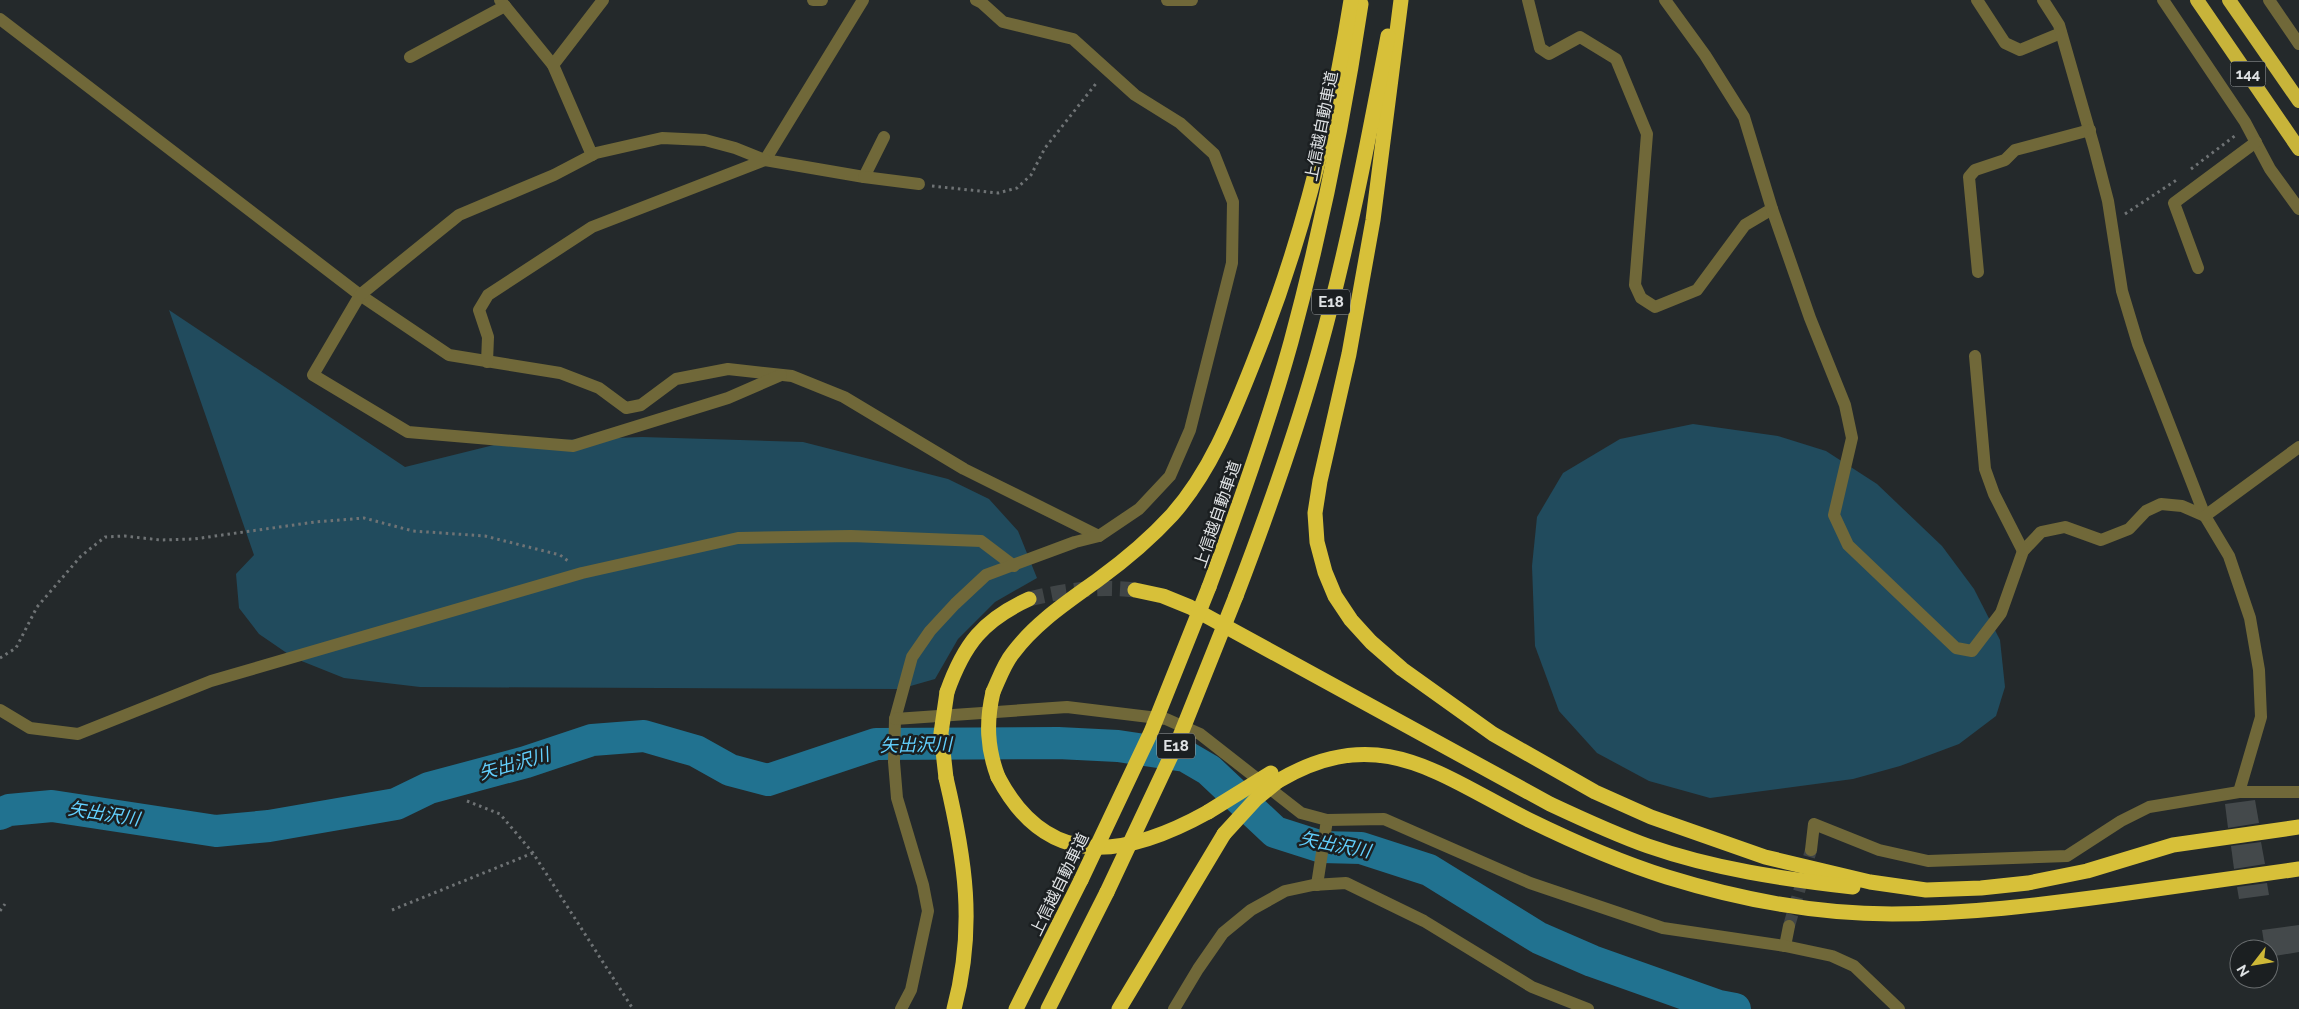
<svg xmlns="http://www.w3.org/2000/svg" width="2299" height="1009" font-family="Raleway,'Noto Sans JP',sans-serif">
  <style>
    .green { fill: #214b5d }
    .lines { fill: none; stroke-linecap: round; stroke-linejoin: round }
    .river { stroke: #217290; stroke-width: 32 }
    .building { fill: #44494b }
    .minor-tunnel { stroke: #404547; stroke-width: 12; stroke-dasharray: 12 6; stroke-linecap: butt }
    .motorway-tunnel { stroke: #404547; stroke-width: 15; stroke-dasharray: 15 8; stroke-linecap: butt }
    .path { stroke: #6f7375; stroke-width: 3; stroke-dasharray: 2.5 4; stroke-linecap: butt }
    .minor { stroke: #706839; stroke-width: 12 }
    .tertiary { stroke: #706839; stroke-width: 12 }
    .trunk { stroke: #c8b43a; stroke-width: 14 }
    .motorway { stroke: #d7c039; stroke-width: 15 }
    .motorway-bridge { stroke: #d7c039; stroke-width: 15 }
    .labels { text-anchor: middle; stroke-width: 5; stroke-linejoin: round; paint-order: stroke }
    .shield { fill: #1b1f21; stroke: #a4a8aa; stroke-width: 1 }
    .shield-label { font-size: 15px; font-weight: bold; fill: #dfe2e4 }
    .street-label { font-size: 16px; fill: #dfe2e4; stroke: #1b1f21 }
    .water-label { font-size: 18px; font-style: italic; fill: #63d1ff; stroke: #1b1f21 }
  </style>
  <rect width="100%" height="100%" fill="#24292b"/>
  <g class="green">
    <polygon points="169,310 405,467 506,442 642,437 803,442 948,479 989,499 1018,531 1037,578 995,602 958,639 935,679 900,689 420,687 344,678 294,658 259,634 239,608 236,574 254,555"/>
    <polygon points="1693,424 1778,436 1826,451 1877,484 1942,546 1974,589 2000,640 2005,687 1996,716 1959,744 1900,766 1853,779 1710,798 1649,781 1597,753 1559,711 1535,646 1532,566 1537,517 1563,473 1620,439"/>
  </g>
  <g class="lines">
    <polyline class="river" points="0,814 9,810 52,806 216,831 269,826 396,804 429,788 526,762 592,740 644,736 696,751 730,770 768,780 876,744 1058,743 1118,746 1185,756 1209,770 1275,832 1322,847 1361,848 1429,870 1539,938 1592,961 1719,1006 1735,1009"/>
  </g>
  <g class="building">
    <polygon points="2255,800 2259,823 2228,828 2225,804"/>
    <polygon points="2261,842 2265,864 2234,869 2231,846"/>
    <polygon points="2267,883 2269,895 2239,899 2237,887"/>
    <polygon points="2299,925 2299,952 2269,957 2269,949 2265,949 2262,930"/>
  </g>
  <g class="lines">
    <polyline class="minor-tunnel" points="1789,926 1811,850"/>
    <path class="motorway-tunnel" d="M1029,599C1065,590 1099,586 1135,590"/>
    <g class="path">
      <polyline points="2191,169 2236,135"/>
      <polyline points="932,186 998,193 1017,188 1031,175 1045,148 1098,81"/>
      <polyline points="2125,214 2178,179"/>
      <polyline points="0,658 16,648 37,607 81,556 105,537 125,536 160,540 194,539 315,522 364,518 413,531 485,536 560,555 568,561"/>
      <polyline points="467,801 500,814 533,853 633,1009"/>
      <polyline points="392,910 533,853"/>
      <polyline points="0,911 5,904"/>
    </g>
    <g class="minor">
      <polyline points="500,0 553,65"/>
      <polyline points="813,0 822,0"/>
      <polyline points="863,0 765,160 864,177 884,137"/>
      <polyline points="1167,0 1192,0"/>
      <polyline points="1528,0 1540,48 1549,54 1580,37 1616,59 1647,134 1635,285 1641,298 1655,307 1697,290 1745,225 1772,209"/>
      <polyline points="1665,0 1705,55 1744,117 1772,209 1810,318 1845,405 1852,438 1834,515 1848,545 1956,648 1972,651 2001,613 2023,551 2041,532 2065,527 2101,540 2129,529 2146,511 2161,504 2182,506 2205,516"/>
      <polyline points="1977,0 2005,43 2020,50 2061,33"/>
      <polyline points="2043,0 2059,25 2094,147 2108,201 2122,291 2138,344 2205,516 2229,556 2250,618 2259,670 2261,717 2239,792"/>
      <polyline points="2163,0 2245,122 2270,169 2299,209"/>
      <polyline points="2269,0 2299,44"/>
      <polyline points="0,19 360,295 449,355 560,373 599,388 626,408 641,405 676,379 728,369 792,376 844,397 964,469 1099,536"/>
      <polyline points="410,57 505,6"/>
      <polyline points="592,155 553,65 603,0"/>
      <polyline points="864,177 919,184"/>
      <polyline points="2198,268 2174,203 2256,142"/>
      <polyline points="1978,272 1969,177 1975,170 2005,160 2015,150 2090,130"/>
      <polyline points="1975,356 1985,469 1994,494 2023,551"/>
      <polyline points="487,362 488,337 479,310 488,295 592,227 765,160 735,148 705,140 662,138 596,153 554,175 459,215 360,295 313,375 408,432 573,446 728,398 781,375"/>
      <polyline points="2205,516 2299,447"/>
      <polyline points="0,710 30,728 78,734 211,681 582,573 738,538 851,536 981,541 1014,566"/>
      <polyline points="1811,850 1814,824 1879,850 1928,861 2067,856 2121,821 2149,807 2239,792 2299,792"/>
      <polyline points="1317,885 1327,820"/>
      <polyline points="1785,946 1789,926"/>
      <polyline points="901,1009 911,990 928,911 923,885 897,798 894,762 895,719 912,657 930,631 955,604 986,575 1075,542 1099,536 1139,509 1170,476 1190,430 1232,263 1233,202 1214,154 1180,123 1135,95 1073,39 1003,22 982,3 976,0"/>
      <polyline points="1174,1009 1198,969 1223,933 1251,910 1285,891 1313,885 1346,883 1424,921 1532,987 1588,1009"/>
    </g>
    <polyline class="tertiary" points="895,719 1067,707 1166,719 1200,734 1301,813 1327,820 1384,819 1530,883 1663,928 1785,946 1832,956 1854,966 1899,1009"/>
    <g class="trunk">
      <polyline points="2197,0 2299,149"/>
      <polyline points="2229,0 2299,101"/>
    </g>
    <g class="motorway">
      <polyline points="1401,0 1373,220 1349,354 1320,481 1315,513 1317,542 1325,572 1335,596 1351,620 1371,642 1402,669 1493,734 1595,792 1651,817 1765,857 1870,882 1926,890 1981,888 2028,883 2087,871 2173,845 2299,827"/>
      <path d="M1209,587C1239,506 1268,425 1291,342C1321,231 1344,118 1361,4"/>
      <path d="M1135,590L1163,596L1190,607L1550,804C1582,819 1614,834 1648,846C1714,869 1783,879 1853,887"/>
      <path d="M1236,596C1267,515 1296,434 1319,351C1348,247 1368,142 1388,36"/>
      <path d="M947,692C964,644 983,620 1029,599"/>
      <path d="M993,692C999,679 1004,664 1013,653C1036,622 1069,601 1099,579C1125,560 1150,539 1172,515C1210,472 1231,419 1252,366C1300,248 1331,126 1351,0"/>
      <path d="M998,777C1048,872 1127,857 1208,812"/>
      <path d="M946,778C965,858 976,927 954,1009"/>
      <path d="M1278,781C1379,721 1439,775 1529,820C1574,842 1619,862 1667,877C1738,899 1817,914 1892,914C1967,914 2040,905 2114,895C2176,886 2238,878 2299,869"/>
      <polyline points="1016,1009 1081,880"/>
      <polyline points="1048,1009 1107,892"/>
      <polyline points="1119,1009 1224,834"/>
    </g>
    <g class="motorway-bridge">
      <path d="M993,692C986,722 987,748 998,777"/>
      <polyline points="946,778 941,733 947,692"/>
      <polyline points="1208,812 1271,773"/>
      <polyline points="1224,834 1256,799 1278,781"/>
      <polyline points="1081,880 1151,732 1209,587"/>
      <polyline points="1107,892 1178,741 1236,596"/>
    </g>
  </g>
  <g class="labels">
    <g class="shield">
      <rect x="2230.5" y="61.5" width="35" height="25" rx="4"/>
      <rect x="1312" y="289.5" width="38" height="25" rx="4"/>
      <rect x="1157" y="733.5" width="38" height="25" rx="4"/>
    </g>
    <g class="shield-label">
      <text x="2248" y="79">144</text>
      <text x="1331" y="307">E18</text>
      <text x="1176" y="751">E18</text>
    </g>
    <g class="street-label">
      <text transform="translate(1321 126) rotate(-79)" y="6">上信越自動車道</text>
      <text transform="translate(1217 514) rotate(-71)" y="6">上信越自動車道</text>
      <text transform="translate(1059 884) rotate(-64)" y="6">上信越自動車道</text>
    </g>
    <g class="water-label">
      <text transform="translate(916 745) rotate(-1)" y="6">矢出沢川</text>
      <text transform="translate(514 764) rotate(-16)" y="6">矢出沢川</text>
      <text transform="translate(104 814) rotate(9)" y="6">矢出沢川</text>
      <text transform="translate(1335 845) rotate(11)" y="6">矢出沢川</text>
    </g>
  </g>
  <g transform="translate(2254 964) rotate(239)"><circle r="24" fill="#1b1f21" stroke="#696d6f"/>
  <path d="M0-4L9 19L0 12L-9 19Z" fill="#ceb837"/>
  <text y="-8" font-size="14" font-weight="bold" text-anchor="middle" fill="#dfe2e4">N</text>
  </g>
</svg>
